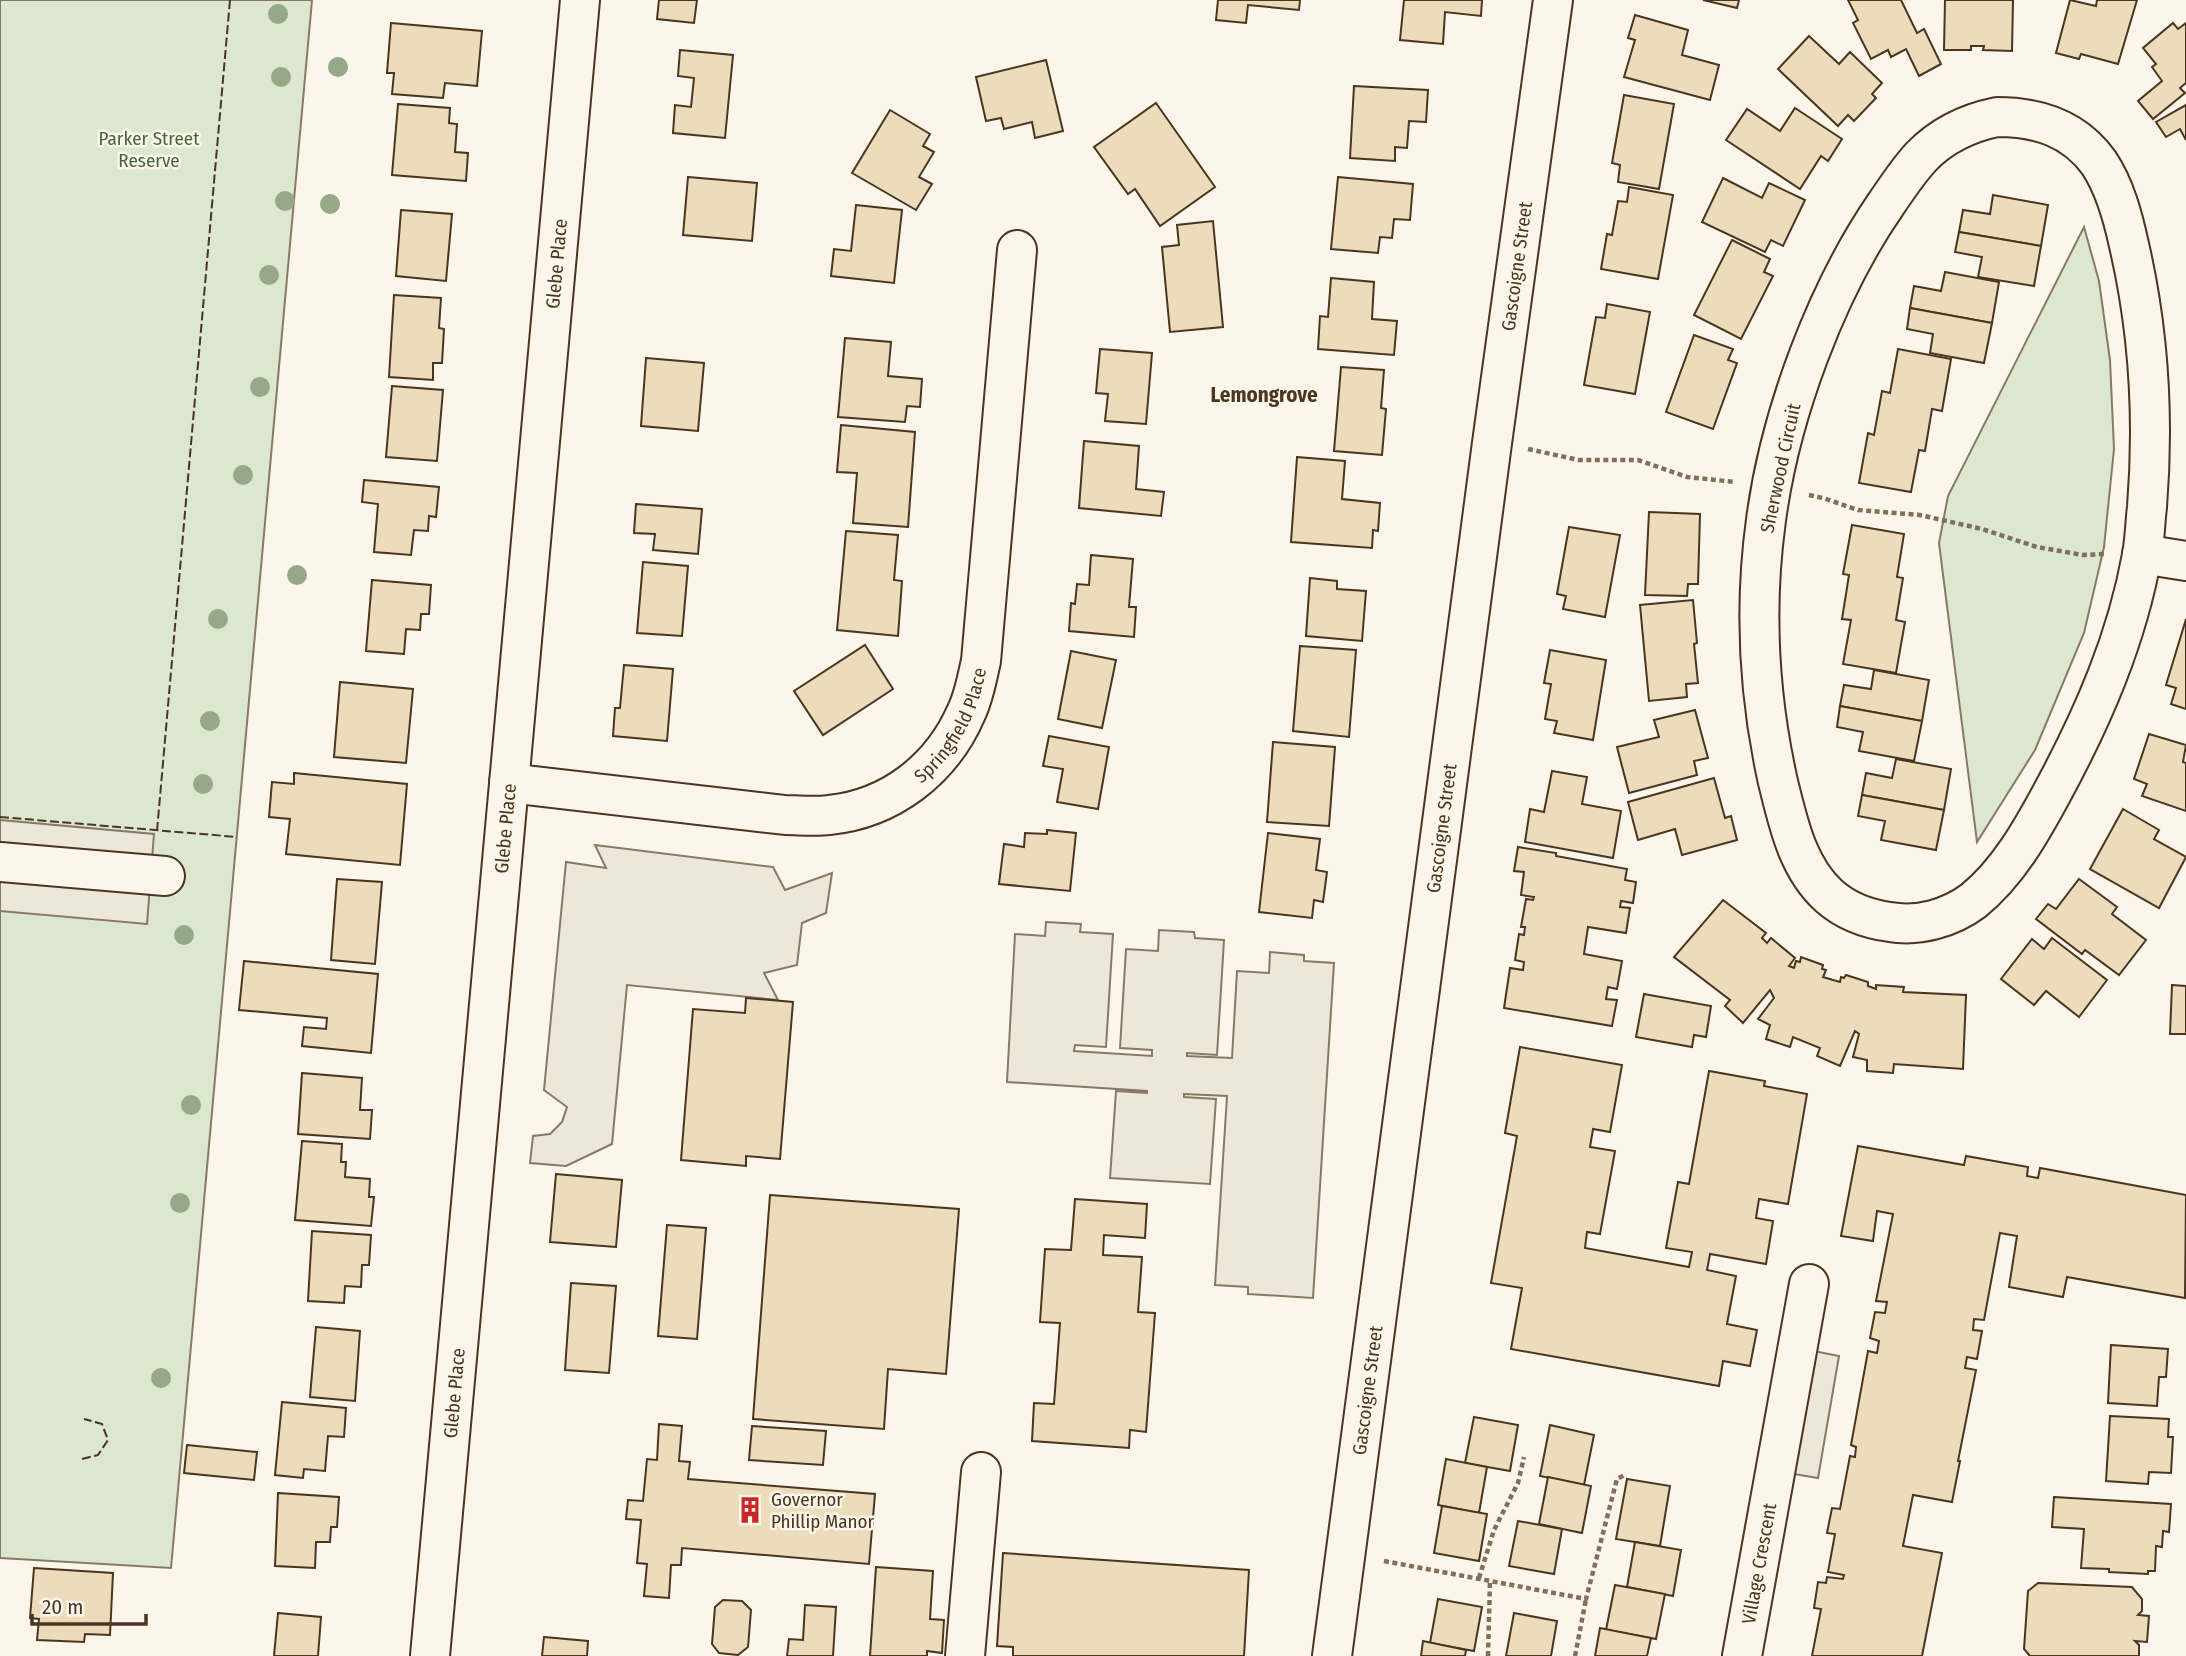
<svg xmlns="http://www.w3.org/2000/svg" width="2186" height="1656" font-family="'Fira Sans Condensed',sans-serif">
  <style>
    .park { fill: #dce7d0; stroke: #887966; stroke-width: 2 }
    .parking { fill: #ede7d9; stroke: #887966; stroke-width: 2 }
    .building { fill: #ecdcbc; stroke: #4a3520; stroke-width: 2 }
    .lines { fill: none; stroke-linecap: round; stroke-linejoin: round }
    .minor-casing { stroke: #4a3520; stroke-width: 42 }
    .path { stroke: #7f6f5c; stroke-width: 4.5; stroke-dasharray: 5 3.5; stroke-linecap: butt }
    .minor { stroke: #fbf6e9; stroke-width: 38 }
    .fence { stroke: #4a3520; stroke-width: 2; stroke-dasharray: 9 3.5; stroke-linecap: butt }
    .tree { fill: #96a887 }
    .labels { text-anchor: middle; stroke-width: 5; stroke-linejoin: round; paint-order: stroke }
    .park-label { font-size: 19px; fill: #436837; stroke: #fbf6e9 }
    .street-label { font-size: 19px; fill: #4a3520; stroke: #fbf6e9 }
    .poi-label { font-size: 19px; fill: #4a3520; stroke: #fbf6e9; text-anchor: start }
    .neighbourhood-label { font-size: 21px; font-weight: bold; fill: #4a3520; stroke: #fbf6e9 }
  </style>
  <rect width="100%" height="100%" fill="#fbf6e9"/>
  <g class="park">
    <polygon points="0,0 312,0 171,1568 0,1558"/>
    <polygon points="2084,227 2099,281 2110,360 2114,449 2104,547 2084,633 2035,750 1977,842 1939,543 1948,496"/>
  </g>
  <g class="parking">
    <polygon points="0,820 154,834 147,924 0,911"/>
    <polygon points="595,845 773,867 785,890 832,873 826,913 802,923 797,965 764,973 778,1000 627,985 612,1144 566,1166 530,1163 533,1136 550,1134 562,1122 567,1107 544,1090 566,862 606,868"/>
    <polygon points="1046,922 1081,924 1080,932 1113,934 1106,1047 1075,1045 1074,1051 1152,1056 1152,1050 1120,1048 1126,949 1158,951 1159,930 1194,932 1195,938 1224,940 1217,1055 1187,1053 1187,1056 1232,1058 1237,971 1269,973 1270,952 1304,955 1304,961 1334,963 1313,1298 1248,1294 1248,1287 1215,1285 1227,1096 1184,1094 1184,1097 1216,1099 1210,1184 1110,1178 1116,1091 1147,1093 1147,1091 1007,1082 1015,934 1045,936"/>
    <polygon points="1804,1349 1839,1356 1818,1478 1782,1472"/>
  </g>
  <g class="building">
    <polygon points="659,0 697,0 694,23 657,19"/>
    <polygon points="1218,0 1300,0 1299,10 1248,5 1246,23 1216,20"/>
    <polygon points="1404,0 1482,0 1481,16 1445,12 1443,44 1400,40"/>
    <polygon points="1703,0 1739,0 1737,8"/>
    <polygon points="1848,0 1901,0 1917,33 1924,29 1941,64 1919,76 1906,49 1891,57 1888,50 1871,59 1853,23 1858,20"/>
    <polygon points="1945,0 2013,0 2012,51 1983,50 1984,46 1971,46 1971,50 1944,50"/>
    <polygon points="2070,0 2096,6 2097,0 2137,0 2118,64 2081,54 2079,59 2056,53"/>
    <polygon points="1635,15 1688,30 1682,55 1719,65 1710,100 1624,77 1635,40 1628,38"/>
    <polygon points="391,23 482,31 477,86 445,83 443,98 392,94 394,73 387,73"/>
    <polygon points="2173,23 2178,29 2186,23 2186,83 2180,88 2185,93 2153,119 2138,101 2162,81 2152,67 2156,64 2143,48"/>
    <polygon points="1809,36 1839,64 1850,52 1882,83 1872,94 1876,98 1854,121 1848,115 1838,126 1778,69"/>
    <polygon points="680,50 733,55 725,138 673,133 675,105 691,107 694,78 678,76"/>
    <polygon points="1046,60 1063,131 1035,138 1032,122 1004,129 1001,118 986,121 976,77"/>
    <polygon points="1354,86 1428,90 1426,122 1409,121 1407,148 1395,147 1395,161 1350,158"/>
    <polygon points="1624,95 1674,104 1659,189 1618,182 1620,165 1612,163"/>
    <polygon points="1156,103 1215,187 1160,226 1135,189 1128,194 1094,147"/>
    <polygon points="398,104 450,108 449,123 457,124 455,152 468,153 466,181 392,175"/>
    <polygon points="2186,105 2186,140 2180,129 2166,137 2156,122"/>
    <polygon points="1795,108 1842,139 1828,161 1821,156 1800,189 1726,140 1747,109 1780,131"/>
    <polygon points="890,110 930,134 923,146 934,152 919,177 932,184 916,210 852,173"/>
    <polygon points="688,177 757,183 752,241 683,235"/>
    <polygon points="1338,177 1413,184 1410,220 1394,219 1392,238 1380,237 1378,253 1331,249"/>
    <polygon points="1723,178 1762,198 1769,183 1805,200 1783,246 1771,240 1765,252 1702,222"/>
    <polygon points="1629,187 1673,195 1658,279 1601,269 1607,234 1612,235 1618,201 1627,202"/>
    <polygon points="1993,195 2048,205 2041,246 1959,232 1963,210 1990,214"/>
    <polygon points="856,205 902,210 894,283 831,276 834,249 851,251"/>
    <polygon points="401,210 452,214 446,281 396,276"/>
    <polygon points="1213,221 1223,327 1170,332 1162,247 1179,245 1177,225"/>
    <polygon points="1959,232 2041,246 2034,286 1978,277 1982,257 1955,252"/>
    <polygon points="1732,240 1770,259 1764,272 1773,276 1741,339 1694,315"/>
    <polygon points="1945,272 1999,282 1992,323 1910,308 1914,286 1941,291"/>
    <polygon points="1331,278 1374,282 1372,319 1397,321 1394,355 1318,349 1320,316 1328,317"/>
    <polygon points="394,295 441,298 439,328 444,329 442,363 433,363 433,380 389,377"/>
    <polygon points="1607,304 1650,312 1635,394 1584,385 1596,317 1605,318"/>
    <polygon points="1910,308 1992,323 1984,363 1930,353 1933,334 1907,329"/>
    <polygon points="1694,335 1733,349 1728,360 1737,363 1713,429 1666,412"/>
    <polygon points="845,338 891,342 888,376 922,379 920,407 907,406 905,422 838,417"/>
    <polygon points="1100,349 1152,353 1146,424 1105,421 1108,394 1096,393"/>
    <polygon points="1898,349 1951,359 1942,411 1932,409 1925,451 1919,450 1911,492 1859,483 1868,433 1874,435 1882,391 1890,393"/>
    <polygon points="646,358 704,363 698,431 641,426"/>
    <polygon points="1341,367 1384,370 1381,408 1386,409 1382,455 1334,451"/>
    <polygon points="392,386 443,390 437,461 386,457"/>
    <polygon points="841,425 915,432 908,527 853,523 857,473 837,472"/>
    <polygon points="1084,441 1139,446 1136,489 1164,492 1161,516 1079,508"/>
    <polygon points="1297,457 1345,461 1342,499 1380,503 1378,531 1373,530 1372,548 1291,542"/>
    <polygon points="364,480 439,487 436,517 429,516 428,531 414,530 411,555 374,552 378,504 362,502"/>
    <polygon points="636,504 702,509 698,554 653,550 655,534 634,533"/>
    <polygon points="1649,512 1700,514 1698,584 1688,584 1687,596 1645,595"/>
    <polygon points="1852,525 1904,534 1897,577 1903,578 1896,620 1905,622 1896,673 1843,664 1851,620 1842,619 1849,575 1843,574"/>
    <polygon points="1569,527 1620,535 1605,617 1563,609 1566,596 1557,594"/>
    <polygon points="846,531 898,535 894,580 902,581 898,636 837,630"/>
    <polygon points="1091,555 1133,559 1129,607 1136,607 1134,637 1069,631 1071,603 1075,604 1077,584 1089,585"/>
    <polygon points="643,562 688,566 682,636 637,633"/>
    <polygon points="1310,578 1337,581 1337,589 1366,591 1362,641 1306,636"/>
    <polygon points="372,580 431,585 429,614 421,614 420,630 406,629 404,654 366,651"/>
    <polygon points="1693,600 1697,643 1694,644 1698,683 1686,684 1687,697 1649,701 1640,605"/>
    <polygon points="2186,619 2186,709 2171,704 2176,688 2166,685"/>
    <polygon points="865,645 893,689 823,735 794,691"/>
    <polygon points="1300,646 1356,650 1349,737 1293,731"/>
    <polygon points="1550,650 1606,660 1593,740 1554,733 1557,721 1545,719 1551,684 1544,683"/>
    <polygon points="1071,651 1116,660 1102,728 1058,719"/>
    <polygon points="624,665 673,669 667,741 613,736 615,708 620,708"/>
    <polygon points="1874,670 1929,680 1922,721 1840,706 1844,685 1871,689"/>
    <polygon points="340,682 413,689 406,763 334,757"/>
    <polygon points="1840,706 1922,721 1914,761 1859,751 1863,732 1837,727"/>
    <polygon points="1695,710 1708,758 1694,761 1697,775 1629,793 1617,747 1659,737 1654,720"/>
    <polygon points="2149,734 2186,745 2183,762 2186,763 2186,811 2142,796 2147,784 2134,779"/>
    <polygon points="1049,736 1109,747 1098,809 1057,802 1063,769 1043,766"/>
    <polygon points="1273,742 1335,747 1329,826 1267,822"/>
    <polygon points="1896,759 1951,769 1944,810 1862,795 1866,773 1892,778"/>
    <polygon points="1552,771 1587,777 1582,804 1621,811 1613,858 1525,842 1530,809 1544,812"/>
    <polygon points="294,773 407,784 400,865 286,854 290,819 269,817 272,782 294,784"/>
    <polygon points="1714,778 1725,818 1731,816 1737,840 1682,855 1675,829 1638,840 1628,802"/>
    <polygon points="1862,795 1944,810 1936,850 1881,840 1885,821 1858,816"/>
    <polygon points="2123,809 2159,830 2154,839 2186,857 2159,908 2090,869"/>
    <polygon points="1047,830 1076,833 1070,891 999,884 1004,844 1024,847 1025,833 1047,834"/>
    <polygon points="1268,833 1320,839 1316,870 1327,872 1323,902 1314,900 1312,918 1259,912"/>
    <polygon points="1518,847 1556,853 1556,856 1627,869 1625,880 1636,882 1633,903 1621,901 1620,907 1630,908 1626,933 1588,927 1584,954 1622,961 1617,989 1608,987 1606,999 1617,1000 1612,1026 1504,1008 1510,968 1523,970 1524,962 1515,960 1519,934 1524,935 1525,927 1521,927 1526,899 1533,900 1534,897 1521,895 1524,872 1514,871"/>
    <polygon points="337,879 382,882 375,964 331,960"/>
    <polygon points="2079,879 2117,907 2112,914 2146,940 2119,975 2085,950 2082,954 2036,919 2048,904 2056,909"/>
    <polygon points="1723,900 1766,933 1762,938 1767,943 1771,938 1795,958 1789,966 1794,968 1796,961 1800,962 1801,957 1823,965 1822,969 1826,970 1823,977 1840,982 1841,977 1844,978 1846,975 1868,982 1868,986 1876,989 1876,985 1904,987 1903,992 1966,995 1963,1069 1894,1064 1893,1073 1867,1071 1867,1060 1853,1057 1859,1034 1855,1031 1840,1066 1817,1056 1820,1048 1793,1037 1790,1047 1766,1039 1770,1025 1758,1019 1774,998 1770,990 1743,1023 1725,1006 1730,1000 1674,957"/>
    <polygon points="2052,938 2107,980 2079,1017 2046,991 2034,1005 2001,979 2032,939 2044,949"/>
    <polygon points="244,961 378,974 371,1053 302,1046 304,1027 326,1029 327,1018 239,1010"/>
    <polygon points="2172,985 2186,986 2186,1034 2170,1034"/>
    <polygon points="1644,994 1711,1006 1706,1037 1694,1035 1692,1047 1636,1037"/>
    <polygon points="746,998 793,1002 780,1159 746,1156 746,1166 681,1160 693,1009 745,1013"/>
    <polygon points="1520,1047 1622,1065 1610,1132 1593,1129 1590,1147 1615,1151 1600,1234 1587,1232 1585,1248 1689,1267 1692,1252 1666,1248 1678,1182 1689,1184 1709,1071 1765,1081 1764,1086 1807,1094 1788,1204 1759,1199 1756,1218 1773,1221 1766,1264 1710,1254 1707,1270 1736,1276 1727,1324 1757,1330 1750,1366 1723,1361 1719,1386 1511,1349 1522,1288 1491,1283 1517,1136 1505,1133"/>
    <polygon points="302,1073 362,1078 360,1110 372,1110 370,1139 298,1134"/>
    <polygon points="302,1141 342,1144 341,1162 346,1162 345,1177 370,1179 369,1197 374,1197 371,1226 295,1220"/>
    <polygon points="1858,1146 1964,1165 1966,1156 2028,1167 2027,1176 2038,1178 2040,1168 2186,1195 2185,1298 2067,1277 2063,1297 2009,1287 2017,1236 2000,1233 1984,1320 1974,1319 1973,1330 1982,1331 1977,1359 1967,1357 1965,1368 1976,1370 1958,1461 1960,1461 1952,1502 1913,1495 1903,1546 1942,1553 1922,1656 1812,1656 1821,1609 1814,1608 1818,1582 1826,1583 1827,1577 1843,1579 1844,1575 1828,1572 1835,1534 1827,1533 1832,1508 1840,1509 1850,1456 1855,1457 1856,1447 1851,1445 1868,1351 1877,1353 1879,1341 1870,1338 1875,1312 1885,1313 1887,1302 1876,1301 1893,1214 1877,1211 1873,1241 1841,1236"/>
    <polygon points="556,1174 622,1180 616,1247 550,1242"/>
    <polygon points="770,1195 959,1209 946,1374 888,1369 884,1429 753,1419"/>
    <polygon points="1075,1199 1147,1204 1145,1238 1104,1235 1103,1255 1142,1257 1138,1312 1155,1313 1146,1432 1130,1430 1129,1448 1032,1441 1034,1403 1054,1404 1060,1323 1040,1322 1045,1249 1071,1250"/>
    <polygon points="667,1225 706,1228 697,1339 658,1336"/>
    <polygon points="312,1231 371,1235 369,1265 362,1265 361,1287 345,1286 344,1303 308,1301"/>
    <polygon points="571,1283 616,1286 609,1373 565,1370"/>
    <polygon points="316,1327 360,1331 355,1401 310,1397"/>
    <polygon points="2111,1345 2168,1349 2166,1377 2159,1377 2157,1406 2108,1403"/>
    <polygon points="282,1402 346,1408 344,1437 328,1436 325,1471 304,1469 303,1478 275,1475"/>
    <polygon points="2110,1416 2169,1419 2168,1437 2173,1437 2171,1473 2149,1472 2148,1484 2106,1481"/>
    <polygon points="1474,1417 1518,1425 1510,1471 1465,1463"/>
    <polygon points="659,1424 682,1426 679,1461 690,1462 688,1479 875,1494 869,1564 682,1548 681,1565 671,1565 669,1598 644,1596 647,1564 637,1563 641,1520 626,1519 628,1500 643,1501 647,1459 657,1460"/>
    <polygon points="1550,1425 1594,1435 1584,1485 1540,1476"/>
    <polygon points="752,1426 826,1431 823,1465 749,1460"/>
    <polygon points="187,1445 257,1452 254,1480 184,1473"/>
    <polygon points="1446,1459 1487,1467 1479,1513 1438,1505"/>
    <polygon points="1548,1477 1591,1486 1582,1533 1539,1524"/>
    <polygon points="1627,1479 1670,1486 1660,1546 1616,1539"/>
    <polygon points="278,1493 339,1497 337,1527 331,1527 330,1542 316,1542 315,1568 275,1566"/>
    <polygon points="2054,1497 2171,1504 2169,1532 2163,1531 2162,1547 2156,1546 2155,1571 2148,1571 2148,1574 2109,1572 2109,1569 2081,1568 2084,1529 2052,1527"/>
    <polygon points="1442,1506 1487,1514 1479,1561 1434,1553"/>
    <polygon points="1518,1521 1562,1529 1554,1574 1509,1566"/>
    <polygon points="1635,1542 1681,1550 1673,1596 1627,1587"/>
    <polygon points="1003,1553 1249,1570 1244,1656 1013,1656 1013,1647 997,1646"/>
    <polygon points="876,1567 933,1571 930,1619 944,1620 942,1653 927,1651 927,1656 870,1656"/>
    <polygon points="34,1568 113,1573 110,1635 85,1634 84,1642 37,1640 39,1619 30,1618"/>
    <polygon points="2038,1583 2132,1587 2142,1599 2142,1611 2138,1615 2149,1616 2147,1642 2135,1641 2139,1645 2139,1656 2030,1656 2024,1649 2028,1591"/>
    <polygon points="1615,1585 1665,1594 1656,1639 1606,1630"/>
    <polygon points="1438,1599 1482,1607 1474,1651 1430,1643"/>
    <polygon points="723,1600 742,1601 751,1610 748,1647 738,1655 719,1653 712,1644 715,1607"/>
    <polygon points="805,1605 836,1607 833,1656 787,1656 789,1639 803,1640"/>
    <polygon points="278,1613 321,1617 318,1656 274,1656"/>
    <polygon points="1514,1613 1557,1621 1551,1656 1506,1656"/>
    <polygon points="1600,1628 1651,1638 1647,1656 1595,1656"/>
    <polygon points="544,1637 588,1641 587,1656 542,1656"/>
    <polygon points="1423,1641 1466,1650 1465,1656 1421,1656"/>
  </g>
  <g class="lines">
    <defs>
      <g id="minor">
        <path d="M1997,117C2038,117 2074,128 2099,163C2115,187 2123,217 2129,245C2149,331 2154,419 2147,507C2145,523 2145,539 2142,555C2127,639 2093,717 2053,791C2032,830 2008,873 1973,901C1950,918 1919,927 1890,922C1867,919 1846,911 1829,896C1797,867 1788,822 1778,782C1759,697 1754,607 1766,520C1780,415 1826,291 1886,204C1897,188 1908,171 1921,157C1942,135 1968,123 1997,117Z"/>
        <polyline points="2142,554 2186,561"/>
        <path id="s1" d="M509,783L785,815C799,815 814,817 829,815C890,809 941,770 966,713C974,697 977,678 981,661L1017,250"/>
        <polyline points="0,862 165,876"/>
        <path id="s2" d="M430,1656L580,0"/>
        <polyline points="965,1656 981,1472"/>
        <path id="s3" d="M1332,1656L1492,443L1553,0"/>
        <path id="s4" d="M1742,1656L1809,1284"/>
      </g>
    </defs>
    <use href="#minor" class="minor-casing"/>
    <g class="path">
      <polyline points="1528,449 1579,460 1638,460 1687,477 1735,482"/>
      <polyline points="1809,495 1823,498 1858,510 1920,515 1982,529 2037,547 2083,555 2104,554"/>
      <polyline points="1384,1561 1586,1599 1617,1479 1625,1475"/>
      <polyline points="1479,1578 1494,1530 1518,1483 1524,1457"/>
      <polyline points="1488,1656 1490,1581"/>
      <polyline points="1575,1656 1586,1599"/>
    </g>
    <use href="#minor" class="minor"/>
    <g class="fence">
      <polyline points="0,817 237,837"/>
      <polyline points="157,831 230,0"/>
      <polyline points="82,1459 98,1455 108,1440 102,1424 84,1419"/>
    </g>
  </g>
  <g class="tree">
    <circle cx="278" cy="14" r="10"/>
    <circle cx="338" cy="67" r="10"/>
    <circle cx="281" cy="77" r="10"/>
    <circle cx="285" cy="201" r="10"/>
    <circle cx="330" cy="204" r="10"/>
    <circle cx="269" cy="275" r="10"/>
    <circle cx="260" cy="387" r="10"/>
    <circle cx="243" cy="475" r="10"/>
    <circle cx="297" cy="575" r="10"/>
    <circle cx="218" cy="619" r="10"/>
    <circle cx="210" cy="721" r="10"/>
    <circle cx="203" cy="784" r="10"/>
    <circle cx="184" cy="935" r="10"/>
    <circle cx="191" cy="1105" r="10"/>
    <circle cx="180" cy="1203" r="10"/>
    <circle cx="161" cy="1378" r="10"/>
  </g>
  <defs>
    <symbol id="building-bare" viewBox="-9 -9 18 18"><path d="M-4-6H4V6H1V3H-1V6H-4ZM-2.5-4.3h1.7v1.8h-1.7ZM.8-4.3h1.7v1.8H.8ZM-2.5-1h1.7V.8h-1.7ZM.8-1h1.7V.8H.8Z" fill="#c62828" stroke="#fbf6e9" stroke-width="2.5" paint-order="stroke"/></symbol>
  </defs>
  <g fill-rule="evenodd">
    <use href="#building-bare" x="731" y="1491" width="38" height="38"/>
  </g>
  <g class="labels">
    <g class="park-label">
      <text x="149" y="145">Parker Street<tspan x="149" dy="22">Reserve</tspan></text>
    </g>
    <g class="street-label">
      <text dy="7" stroke="none"><textPath href="#s2" startOffset="1398">Glebe Place</textPath></text>
      <text dy="7" stroke="none"><textPath href="#s3" startOffset="1402">Gascoigne Street</textPath></text>
      <text transform="translate(1780 468) rotate(-78)" y="7">Sherwood Circuit</text>
      <text dy="7" stroke="none"><textPath href="#s1" startOffset="483">Springfield Place</textPath></text>
      <text dy="7" stroke="none"><textPath href="#s2" startOffset="831">Glebe Place</textPath></text>
      <text dy="7" stroke="none"><textPath href="#s3" startOffset="835">Gascoigne Street</textPath></text>
      <text dy="7" stroke="none"><textPath href="#s3" startOffset="268">Gascoigne Street</textPath></text>
      <text dy="7" stroke="none"><textPath href="#s2" startOffset="264">Glebe Place</textPath></text>
      <text dy="7" stroke="none"><textPath href="#s4" startOffset="94">Village Crescent</textPath></text>
    </g>
    <g class="poi-label">
      <text x="771" y="1506">Governor<tspan x="771" dy="22">Phillip Manor</tspan></text>
    </g>
    <g class="neighbourhood-label">
      <text x="1264" y="402">Lemongrove</text>
    </g>
  </g>
  <path d="M32 1614v10h114v-10" fill="none" stroke="#4a3520" stroke-width="3.5"/>
  <text x="42" y="1614" font-size="21" fill="#4a3520" stroke="#fbf6e9" stroke-width="5" paint-order="stroke">20 m</text>
</svg>
